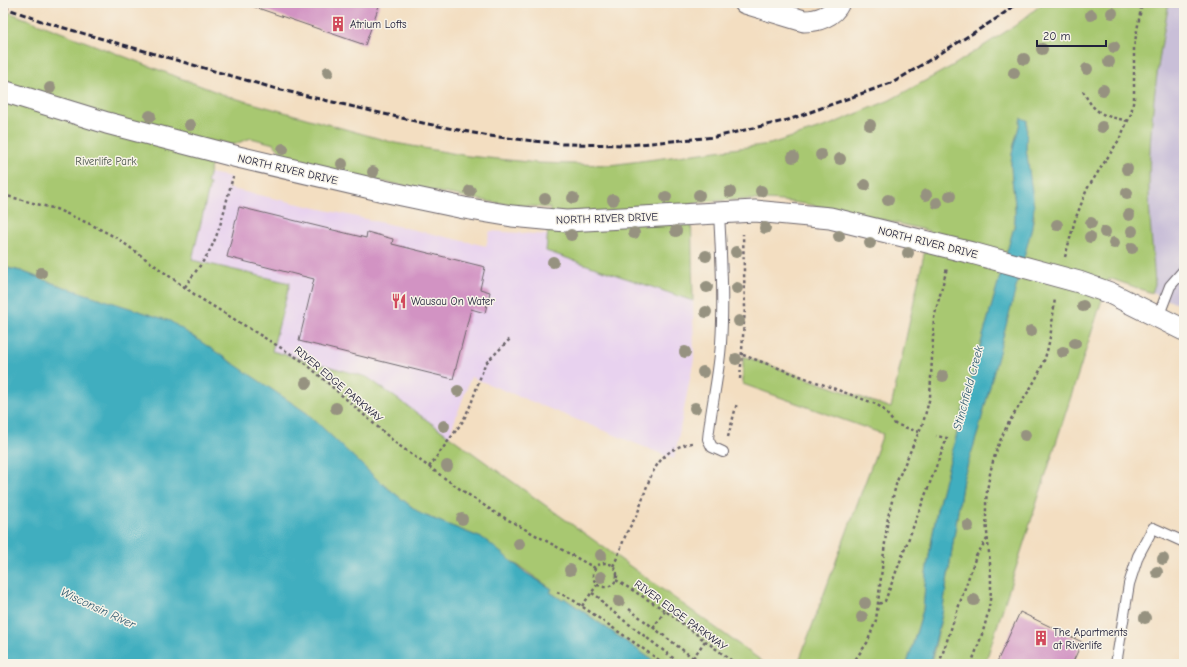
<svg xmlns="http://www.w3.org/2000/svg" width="1187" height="667" font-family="'Comic Neue',sans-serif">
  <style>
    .built { fill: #e8d2ef }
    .industrial { fill: #c9bfd8 }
    .green { fill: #a8c871; stroke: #657556 }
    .water { fill: #41aebf; stroke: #32687d }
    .building { fill: #d293c3 }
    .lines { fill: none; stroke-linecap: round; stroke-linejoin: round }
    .service-casing { stroke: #6b646a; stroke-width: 12 }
    .minor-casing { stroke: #6b646a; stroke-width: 23 }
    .path { stroke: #6b646a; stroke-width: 2.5; stroke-dasharray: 3 3; stroke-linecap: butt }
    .service { stroke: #fff; stroke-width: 10 }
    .minor { stroke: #fff; stroke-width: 21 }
    .rail { stroke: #22223b; stroke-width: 3; stroke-dasharray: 6 3; stroke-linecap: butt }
    .tree { fill: #969280 }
    .labels { text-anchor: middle; stroke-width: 3; stroke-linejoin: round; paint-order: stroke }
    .poi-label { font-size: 11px; fill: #22223b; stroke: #f7f3e8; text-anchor: start }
    .park-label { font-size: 11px; fill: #4a544b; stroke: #f7f3e8 }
    .street-label { font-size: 11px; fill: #22223b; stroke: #f7f3e8 }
    .water-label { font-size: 12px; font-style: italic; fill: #2e5a70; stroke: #f7f3e8 }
  </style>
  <rect width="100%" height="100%" fill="#f7f3e8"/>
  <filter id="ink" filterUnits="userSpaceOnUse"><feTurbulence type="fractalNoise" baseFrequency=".025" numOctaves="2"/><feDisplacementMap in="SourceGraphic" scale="8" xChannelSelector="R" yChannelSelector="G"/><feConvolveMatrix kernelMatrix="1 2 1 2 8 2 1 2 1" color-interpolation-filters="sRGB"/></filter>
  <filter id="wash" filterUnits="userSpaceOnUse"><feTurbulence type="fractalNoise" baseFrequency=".012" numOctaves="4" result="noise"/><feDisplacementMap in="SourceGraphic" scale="16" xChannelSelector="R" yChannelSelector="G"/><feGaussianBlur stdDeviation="0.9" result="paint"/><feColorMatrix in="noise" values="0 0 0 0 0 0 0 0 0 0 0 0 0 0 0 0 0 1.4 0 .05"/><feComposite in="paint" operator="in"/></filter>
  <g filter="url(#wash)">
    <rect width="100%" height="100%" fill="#f3dec1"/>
    <polygon class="built" points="209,173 230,177 227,188 486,246 490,231 547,235 546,251 693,301 694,359 674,459 471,377 449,436 367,377 272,351 192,260 210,184 207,183"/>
    <polygon class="industrial" points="1169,3 1184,3 1184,307 1152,293 1155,284 1149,201 1151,121 1157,70"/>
    <path class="green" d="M1043,3H1169C1157,64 1149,125 1149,187C1149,219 1153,252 1155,284L1152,293L1109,278L985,664H931L942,614L963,479L978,432L1034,217L1026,148L1027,120L1021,118C1018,133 1012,147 1011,163C1011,185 1018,205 1014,227L977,357L937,510L926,573L923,610L907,664H798L883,434L743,384V356L891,408L929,231C884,220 838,208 791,202C758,198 724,200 691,203L693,301L546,251L550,208L497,203L331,172L283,155L274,144L251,138L232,145L217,141L207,183L210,184L192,260L290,283L272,351L367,377L766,664H658L564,598L562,600L550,592L552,589L497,551L484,539L421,514L380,482L68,289L21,271L3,267V10L227,96L395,143L468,156L538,163L610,165L770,144L827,126L890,100L954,65L1016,25Z"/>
    <g class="water">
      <path d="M1021,118L1027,120L1026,148L1034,207L1032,227L978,432L963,479L942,614L933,651L931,664H907L923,610L926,573L937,510L977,357L1014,227C1018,205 1011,185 1011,163C1012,147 1018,133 1021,118Z"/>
      <polygon points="3,267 21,271 55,284 170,321 307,413 380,482 421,514 484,539 526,573 552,589 550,592 562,600 564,598 658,664 3,664"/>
    </g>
    <g id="blocks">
      <g class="building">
        <polygon points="252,3 380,3 365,45 252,6"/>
        <polygon points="239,207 366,238 367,232 393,239 392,244 485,267 480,289 490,292 485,313 471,309 453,379 299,341 314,279 227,257"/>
        <polygon points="1020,612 1082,642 1072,664 996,664"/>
      </g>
    </g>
  </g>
  <g filter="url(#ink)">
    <use href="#blocks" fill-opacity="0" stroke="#6b646a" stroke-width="1"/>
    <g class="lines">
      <defs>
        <g id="service">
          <path d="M719,212C721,255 724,299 721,343C719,375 711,407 708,439L712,447L723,452"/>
          <polyline points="1158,317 1170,286 1184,270"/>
          <polyline points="1116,664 1129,584 1138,556 1153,528 1184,542"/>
        </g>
        <g id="minor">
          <path d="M745,3L804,21C818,21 833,16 839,3"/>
          <polyline points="3,91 107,123 238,157 388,192 464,208 512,216 566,221 755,211 830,218 972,253 1079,282 1110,293 1184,330"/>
        </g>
      </defs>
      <use href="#service" class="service-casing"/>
      <use href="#minor" class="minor-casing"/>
      <g class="path">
        <path d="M1083,91C1095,115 1104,116 1129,121"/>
        <polyline points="3,195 56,209 90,224 117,238 198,297 304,362 397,444 460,489 494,512 595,568"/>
        <polyline points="1065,257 1075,220 1087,189 1119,140 1131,114 1134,98 1134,47 1142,3"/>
        <path d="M185,287C193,274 204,262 211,248C222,226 226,201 233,177"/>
        <polyline points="743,355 876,404 883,409 895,424 919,432"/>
        <polyline points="740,379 745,308 743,234"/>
        <polyline points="728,437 737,403"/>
        <polyline points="429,467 463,421 471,404 485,364 510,339"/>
        <circle cx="605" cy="575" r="12"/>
        <path d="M613,566C619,555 622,543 627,532C631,525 635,519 638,512C649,483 653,450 692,443"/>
        <polyline points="616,580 663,609 736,664"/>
        <polyline points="557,592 570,598 665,664"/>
        <polyline points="592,593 601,599 604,605 681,664"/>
        <polyline points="879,604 885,601 947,438 936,436"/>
        <polyline points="582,606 597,585"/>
        <polyline points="629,609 701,664"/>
        <polyline points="653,628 665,611"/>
        <polyline points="693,658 705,641"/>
        <polyline points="852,664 867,643 876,620 888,517 897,481 923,423 930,397 934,318 947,268"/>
        <polyline points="939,664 976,556 987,539"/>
        <path d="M971,664C981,639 991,612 991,585C991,552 982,518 988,485C991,464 998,443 1008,424C1019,405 1033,387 1042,366C1051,344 1052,322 1055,298"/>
      </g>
      <use href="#service" class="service"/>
      <use href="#minor" class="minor"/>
      <polyline class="rail" points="3,7 47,23 277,89 423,123 489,136 562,144 629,145 715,137 788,120 894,82 999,17 1017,3"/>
    </g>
    <g class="tree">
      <circle cx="1112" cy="13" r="6"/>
      <circle cx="1091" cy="15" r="6"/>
      <circle cx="1114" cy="47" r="6"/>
      <circle cx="1042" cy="49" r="6"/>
      <circle cx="1024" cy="59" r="6"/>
      <circle cx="1109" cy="62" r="6"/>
      <circle cx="1087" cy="69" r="6"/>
      <circle cx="328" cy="72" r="6"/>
      <circle cx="1014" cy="73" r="6"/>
      <circle cx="50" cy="88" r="6"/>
      <circle cx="1103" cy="90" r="6"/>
      <circle cx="150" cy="116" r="6"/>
      <circle cx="190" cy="125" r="6"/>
      <circle cx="870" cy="125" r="6"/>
      <circle cx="1102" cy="127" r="6"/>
      <circle cx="283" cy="149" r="6"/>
      <circle cx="821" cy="155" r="6"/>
      <circle cx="793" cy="157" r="6"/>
      <circle cx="840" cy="159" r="6"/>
      <circle cx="342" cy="164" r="6"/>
      <circle cx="1127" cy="169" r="6"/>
      <circle cx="373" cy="172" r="6"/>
      <circle cx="865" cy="185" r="6"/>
      <circle cx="470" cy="191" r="6"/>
      <circle cx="761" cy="191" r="6"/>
      <circle cx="730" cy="192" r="6"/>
      <circle cx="1127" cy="193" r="6"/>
      <circle cx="699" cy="195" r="6"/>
      <circle cx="926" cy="195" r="6"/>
      <circle cx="950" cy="196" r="6"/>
      <circle cx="666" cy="197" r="6"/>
      <circle cx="573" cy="198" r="6"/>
      <circle cx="545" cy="199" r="6"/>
      <circle cx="613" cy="200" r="6"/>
      <circle cx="888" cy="200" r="6"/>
      <circle cx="937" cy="203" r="6"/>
      <circle cx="1129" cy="215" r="6"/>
      <circle cx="1091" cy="223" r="6"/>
      <circle cx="1057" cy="225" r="6"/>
      <circle cx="765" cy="228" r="6"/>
      <circle cx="676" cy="231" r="6"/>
      <circle cx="1132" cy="231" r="6"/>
      <circle cx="1105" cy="232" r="6"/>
      <circle cx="634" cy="233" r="6"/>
      <circle cx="571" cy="235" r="6"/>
      <circle cx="839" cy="236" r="6"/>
      <circle cx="1090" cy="237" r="6"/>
      <circle cx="870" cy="243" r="6"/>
      <circle cx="1114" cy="243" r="6"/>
      <circle cx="1132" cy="248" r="6"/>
      <circle cx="736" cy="252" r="6"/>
      <circle cx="908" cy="253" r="6"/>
      <circle cx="706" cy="256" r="6"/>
      <circle cx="553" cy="262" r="6"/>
      <circle cx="41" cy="273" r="6"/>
      <circle cx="707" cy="287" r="6"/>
      <circle cx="737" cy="288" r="6"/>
      <circle cx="1083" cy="306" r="6"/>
      <circle cx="706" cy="312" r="6"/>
      <circle cx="739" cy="321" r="6"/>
      <circle cx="1031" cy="331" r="6"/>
      <circle cx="1075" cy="343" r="6"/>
      <circle cx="685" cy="352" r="6"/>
      <circle cx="1063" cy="352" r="6"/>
      <circle cx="736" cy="359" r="6"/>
      <circle cx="703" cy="372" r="6"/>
      <circle cx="943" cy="376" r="6"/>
      <circle cx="306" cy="383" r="6"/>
      <circle cx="458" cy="391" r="6"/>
      <circle cx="336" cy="408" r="6"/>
      <circle cx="695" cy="408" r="6"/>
      <circle cx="444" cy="426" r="6"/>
      <circle cx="1025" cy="435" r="6"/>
      <circle cx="447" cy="466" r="6"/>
      <circle cx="462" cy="519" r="6"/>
      <circle cx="968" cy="526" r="6"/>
      <circle cx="519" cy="544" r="6"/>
      <circle cx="601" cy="555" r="6"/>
      <circle cx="1163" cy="559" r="6"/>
      <circle cx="570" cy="570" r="6"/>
      <circle cx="1157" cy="572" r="6"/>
      <circle cx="601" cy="577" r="6"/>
      <circle cx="974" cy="600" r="6"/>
      <circle cx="619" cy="601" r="6"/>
      <circle cx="865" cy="603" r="6"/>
      <circle cx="862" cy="617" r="6"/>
      <circle cx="1145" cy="618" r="6"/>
    </g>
  </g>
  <defs>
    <symbol id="building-bare" viewBox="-9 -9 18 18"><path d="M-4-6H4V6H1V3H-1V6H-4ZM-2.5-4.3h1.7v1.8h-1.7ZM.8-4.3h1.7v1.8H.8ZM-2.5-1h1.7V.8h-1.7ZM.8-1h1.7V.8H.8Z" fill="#d1495b" stroke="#f7f3e8" stroke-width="2.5" paint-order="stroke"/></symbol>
    <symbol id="restaurant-bare" viewBox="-9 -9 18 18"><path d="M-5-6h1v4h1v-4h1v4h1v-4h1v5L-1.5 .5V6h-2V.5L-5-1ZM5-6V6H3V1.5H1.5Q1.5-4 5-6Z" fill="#d1495b" stroke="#f7f3e8" stroke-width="2.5" paint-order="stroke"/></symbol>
  </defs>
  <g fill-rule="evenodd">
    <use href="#building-bare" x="327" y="13" width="22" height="22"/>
    <use href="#restaurant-bare" x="388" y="290" width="22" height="22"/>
    <use href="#building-bare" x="1030" y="627" width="22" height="22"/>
  </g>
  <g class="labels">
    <g class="poi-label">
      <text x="350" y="28">Atrium Lofts</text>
      <text x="411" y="305">Wausau On Water</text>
      <text x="1053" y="636">The Apartments<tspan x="1053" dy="13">at Riverlife</tspan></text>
    </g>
    <g class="park-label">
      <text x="106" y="165">Riverlife Park</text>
    </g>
    <g class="street-label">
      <text transform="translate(288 169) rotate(13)" y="4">NORTH RIVER DRIVE</text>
      <text transform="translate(607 218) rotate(-2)" y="4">NORTH RIVER DRIVE</text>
      <text transform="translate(928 242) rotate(14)" y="4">NORTH RIVER DRIVE</text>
      <text transform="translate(339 384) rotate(40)" y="4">RIVER EDGE PARKWAY</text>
      <text transform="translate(681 615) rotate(36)" y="4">RIVER EDGE PARKWAY</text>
    </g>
    <g class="water-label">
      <text transform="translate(968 388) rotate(-75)" y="4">Stinchfield Creek</text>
      <text transform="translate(98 608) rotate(25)" y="4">Wisconsin River</text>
    </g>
  </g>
  <rect width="1187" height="667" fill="none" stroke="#f7f3e8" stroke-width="16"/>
  <path d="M1037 40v6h69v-6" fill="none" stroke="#22223b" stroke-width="2"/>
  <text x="1043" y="40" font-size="12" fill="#22223b" stroke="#f7f3e8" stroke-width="3" paint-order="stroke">20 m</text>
</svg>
